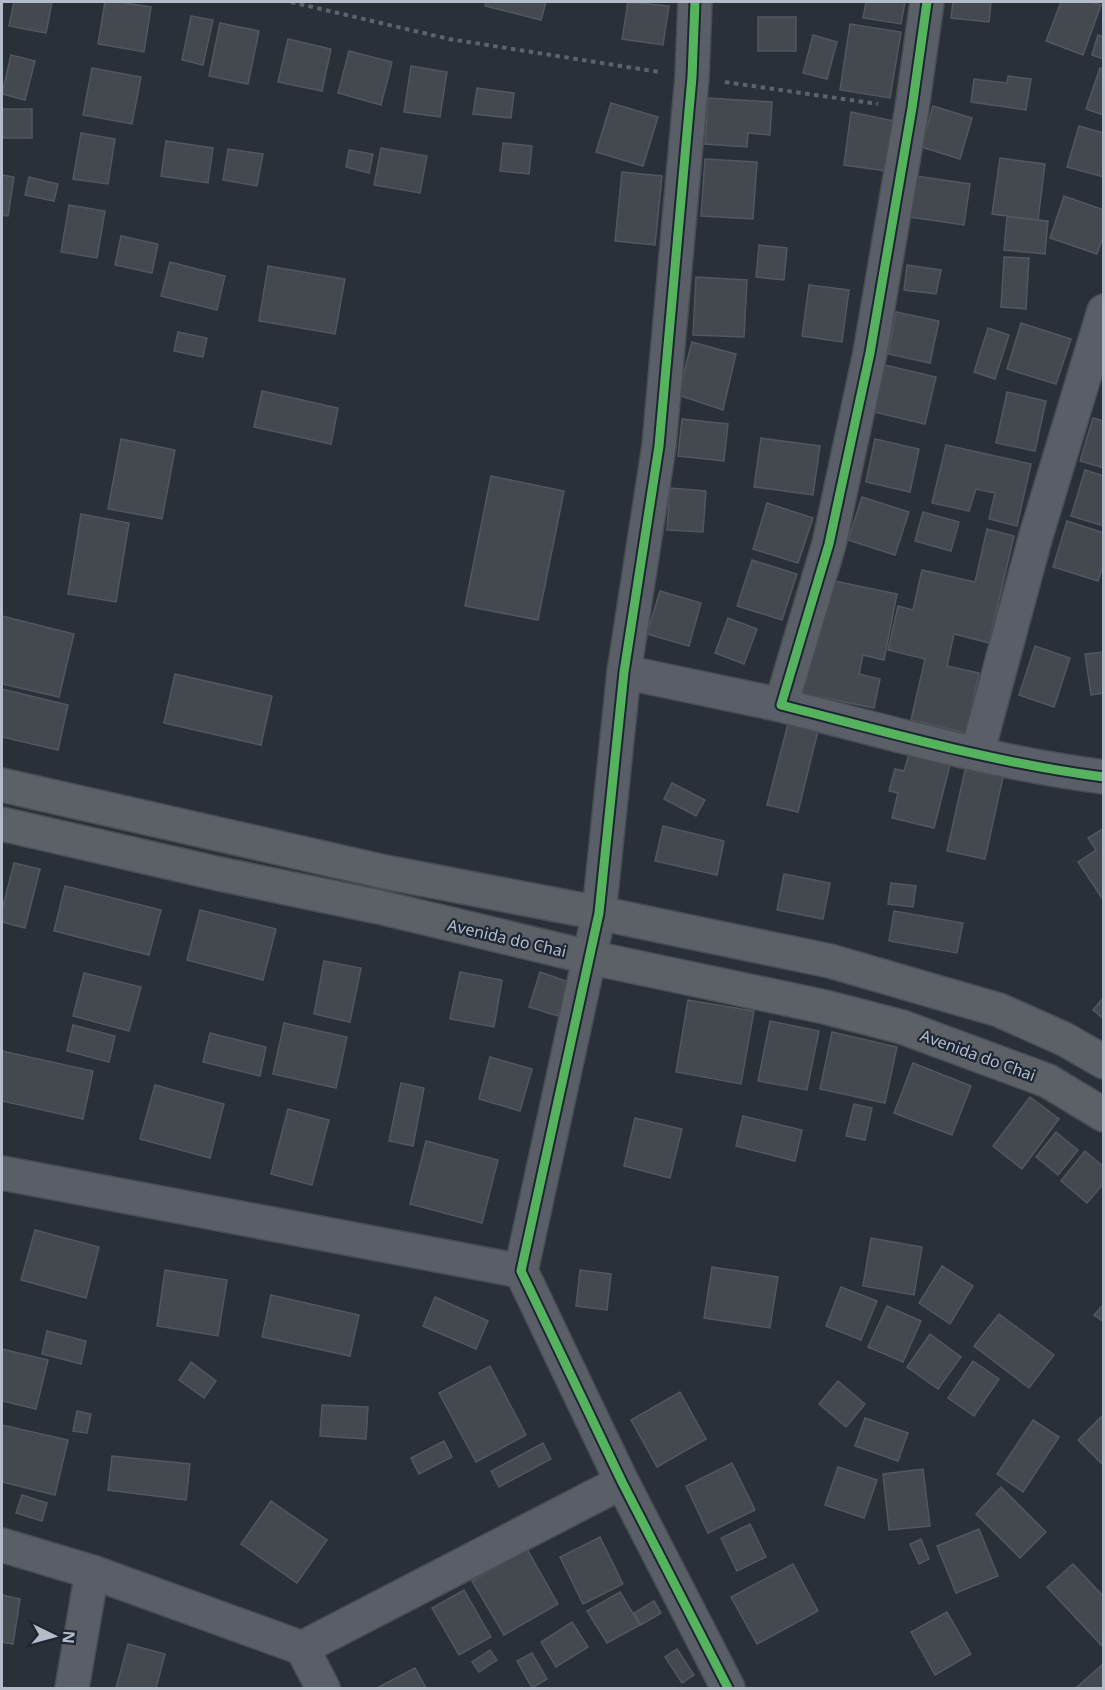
<svg xmlns="http://www.w3.org/2000/svg" width="1105" height="1690" font-family="'Noto Sans',sans-serif">
  <style>
    .building { fill: #444950; stroke: #52575f; stroke-width: 1.5 }
    .lines { fill: none; stroke-linecap: round; stroke-linejoin: round }
    .minor-casing { stroke: #484c53; stroke-width: 36 }
    .major-casing { stroke: #484c55; stroke-width: 36 }
    .path { stroke: #5d636a; stroke-width: 4; stroke-dasharray: 4.5 4.5; stroke-linecap: butt }
    .minor { stroke: #5a5e66; stroke-width: 33 }
    .major { stroke: #5c6168; stroke-width: 33 }
    .cycleway-casing { stroke: #1d2633; stroke-width: 13 }
    .cycleway { stroke: #56b35d; stroke-width: 9 }
    .labels { text-anchor: middle; stroke-width: 4.5; stroke-linejoin: round; paint-order: stroke }
    .street-label { font-size: 16px; fill: #b4bcc9; stroke: #1d2633 }
  </style>
  <rect width="100%" height="100%" fill="#2a3038"/>
  <g class="building">
    <polygon points="14,2 52,2 46,33 9,26"/>
    <polygon points="105,2 119,2 151,7 144,52 98,44"/>
    <polygon points="486,2 546,2 541,20 485,6"/>
    <polygon points="628,2 669,6 663,45 622,39"/>
    <polygon points="866,2 905,2 901,24 863,18"/>
    <polygon points="953,2 991,2 989,22 951,18"/>
    <polygon points="1061,2 1092,2 1101,5 1083,55 1046,41"/>
    <polygon points="191,16 213,20 203,65 182,60"/>
    <rect x="758" y="17" width="38" height="34"/>
    <polygon points="220,23 259,31 248,84 209,76"/>
    <polygon points="850,24 901,32 890,98 840,90"/>
    <polygon points="813,35 837,42 827,79 803,73"/>
    <polygon points="1098,35 1104,37 1104,59 1092,55"/>
    <polygon points="288,39 331,49 322,91 278,82"/>
    <polygon points="349,51 392,62 381,105 338,93"/>
    <polygon points="11,55 35,61 25,100 2,94"/>
    <polygon points="411,66 447,72 440,117 404,112"/>
    <polygon points="92,68 141,77 132,124 83,115"/>
    <polygon points="1100,68 1104,69 1104,115 1086,109"/>
    <polygon points="1008,76 1031,79 1026,110 971,102 974,79 1007,83"/>
    <polygon points="477,88 514,93 511,118 473,114"/>
    <polygon points="708,98 772,102 770,135 748,133 747,147 705,144"/>
    <polygon points="611,103 658,117 643,166 596,152"/>
    <polygon points="933,106 972,118 960,159 921,147"/>
    <rect x="2" y="109" width="30" height="29"/>
    <polygon points="851,112 894,121 886,171 844,165"/>
    <polygon points="1079,126 1104,133 1104,177 1067,167"/>
    <polygon points="81,133 115,139 108,184 73,179"/>
    <polygon points="166,141 213,148 208,183 161,176"/>
    <polygon points="503,143 532,146 529,174 500,171"/>
    <polygon points="381,148 427,156 420,193 374,185"/>
    <polygon points="228,149 263,154 257,186 223,180"/>
    <polygon points="349,150 373,154 369,173 346,167"/>
    <polygon points="1000,158 1045,164 1038,220 992,214"/>
    <polygon points="705,159 757,162 753,219 701,216"/>
    <polygon points="622,172 662,176 655,245 615,241"/>
    <polygon points="2,175 14,177 8,216 2,215"/>
    <polygon points="916,176 970,184 964,225 910,217"/>
    <polygon points="29,177 58,184 54,201 25,195"/>
    <polygon points="1064,196 1104,210 1104,234 1097,254 1050,238"/>
    <polygon points="69,205 105,211 97,258 61,252"/>
    <polygon points="1007,217 1048,221 1045,254 1004,250"/>
    <polygon points="121,236 158,244 152,273 115,265"/>
    <polygon points="759,245 787,248 784,280 756,277"/>
    <polygon points="1004,257 1029,258 1026,309 1001,307"/>
    <polygon points="170,262 225,276 217,310 161,296"/>
    <polygon points="907,265 941,270 936,294 904,290"/>
    <polygon points="268,266 345,279 335,334 259,321"/>
    <polygon points="696,277 747,280 744,337 693,335"/>
    <polygon points="809,285 849,290 842,342 802,336"/>
    <polygon points="896,312 939,321 930,363 888,354"/>
    <polygon points="1021,323 1071,339 1056,384 1007,369"/>
    <polygon points="988,328 1009,335 995,379 974,372"/>
    <polygon points="178,332 207,338 203,357 174,351"/>
    <polygon points="692,342 736,354 723,410 678,395"/>
    <polygon points="885,365 936,377 925,424 874,412"/>
    <polygon points="262,391 338,408 331,444 254,427"/>
    <polygon points="1007,392 1046,401 1035,451 996,443"/>
    <polygon points="1093,418 1104,421 1104,468 1080,461"/>
    <polygon points="682,419 728,424 724,461 678,456"/>
    <polygon points="761,438 820,446 813,495 754,487"/>
    <polygon points="121,439 175,450 162,519 108,509"/>
    <polygon points="875,439 919,449 910,492 866,482"/>
    <polygon points="946,445 1031,464 1017,526 989,519 995,493 976,489 969,511 932,503"/>
    <polygon points="1085,470 1104,476 1104,526 1071,516"/>
    <polygon points="491,476 564,491 538,620 465,606"/>
    <polygon points="670,488 706,491 703,532 667,530"/>
    <polygon points="862,497 909,512 895,555 848,540"/>
    <polygon points="767,503 813,518 798,563 753,549"/>
    <polygon points="923,512 959,522 951,551 915,541"/>
    <polygon points="81,514 129,523 116,602 68,594"/>
    <polygon points="1067,521 1104,533 1104,563 1098,581 1053,567"/>
    <polygon points="987,529 1014,536 989,643 954,634 947,666 979,673 966,733 911,720 925,659 888,650 898,606 913,610 922,570 975,582"/>
    <polygon points="752,560 797,574 782,620 737,606"/>
    <polygon points="830,580 897,594 884,660 863,655 859,674 880,679 874,708 795,692"/>
    <polygon points="660,591 701,603 689,646 647,634"/>
    <polygon points="2,616 74,634 59,697 2,684"/>
    <polygon points="728,618 757,629 744,664 715,653"/>
    <polygon points="1035,646 1070,658 1054,707 1019,695"/>
    <polygon points="1104,652 1104,693 1091,695 1085,654"/>
    <polygon points="175,674 272,696 261,745 164,723"/>
    <polygon points="2,689 68,705 58,750 2,737"/>
    <polygon points="789,720 819,727 798,812 767,805"/>
    <polygon points="909,754 950,765 934,828 892,818 898,793 889,791 895,769 904,771"/>
    <polygon points="965,770 1003,777 985,859 947,851"/>
    <polygon points="672,783 705,800 696,816 664,799"/>
    <polygon points="663,826 724,841 717,875 655,861"/>
    <polygon points="1104,828 1104,901 1078,862 1096,850 1088,838"/>
    <polygon points="14,863 40,869 25,928 2,922 2,910"/>
    <polygon points="784,874 830,883 823,919 777,910"/>
    <polygon points="891,883 916,886 913,907 888,904"/>
    <polygon points="65,886 161,910 149,955 54,931"/>
    <polygon points="200,910 276,929 263,980 187,960"/>
    <polygon points="894,911 963,923 957,953 889,941"/>
    <polygon points="324,961 361,968 350,1022 314,1014"/>
    <polygon points="460,972 502,980 494,1027 450,1019"/>
    <polygon points="540,972 569,982 558,1016 529,1007"/>
    <polygon points="84,973 141,987 129,1031 73,1016"/>
    <polygon points="1104,997 1104,1019 1093,1010"/>
    <polygon points="688,1000 754,1011 741,1084 676,1072"/>
    <polygon points="770,1021 819,1031 807,1090 758,1081"/>
    <polygon points="284,1023 347,1037 336,1088 273,1074"/>
    <polygon points="73,1025 115,1036 109,1062 67,1051"/>
    <polygon points="832,1032 897,1047 885,1103 820,1089"/>
    <polygon points="210,1033 266,1047 260,1076 203,1062"/>
    <polygon points="2,1051 93,1071 83,1119 2,1101"/>
    <polygon points="490,1057 532,1069 520,1111 479,1099"/>
    <polygon points="913,1063 971,1086 952,1135 894,1113"/>
    <polygon points="401,1083 424,1088 413,1146 389,1141"/>
    <polygon points="155,1085 224,1104 210,1158 140,1139"/>
    <polygon points="1030,1097 1059,1119 1022,1169 993,1146"/>
    <polygon points="854,1104 872,1108 865,1140 846,1136"/>
    <polygon points="288,1109 329,1120 312,1185 271,1174"/>
    <polygon points="743,1116 802,1130 795,1161 736,1146"/>
    <polygon points="635,1118 682,1129 670,1178 624,1166"/>
    <polygon points="1056,1132 1078,1150 1058,1175 1036,1157"/>
    <polygon points="426,1141 498,1160 482,1223 410,1204"/>
    <polygon points="1085,1151 1104,1167 1104,1183 1087,1203 1061,1181"/>
    <polygon points="35,1230 99,1247 86,1298 21,1280"/>
    <polygon points="871,1238 922,1247 914,1295 863,1286"/>
    <polygon points="942,1266 973,1286 950,1324 919,1303"/>
    <polygon points="712,1267 778,1277 770,1328 704,1318"/>
    <polygon points="165,1270 227,1280 218,1336 157,1326"/>
    <polygon points="580,1270 611,1274 607,1310 576,1306"/>
    <polygon points="841,1287 877,1301 861,1340 826,1326"/>
    <polygon points="271,1295 359,1315 350,1356 262,1337"/>
    <polygon points="435,1297 488,1321 476,1349 423,1326"/>
    <polygon points="1104,1304 1104,1322 1094,1315"/>
    <polygon points="887,1306 921,1321 903,1362 868,1347"/>
    <polygon points="999,1314 1054,1355 1029,1388 974,1346"/>
    <polygon points="47,1331 86,1341 81,1364 42,1354"/>
    <polygon points="930,1334 961,1357 938,1389 907,1367"/>
    <polygon points="2,1349 48,1360 36,1409 2,1401"/>
    <polygon points="973,1361 999,1379 974,1416 948,1398"/>
    <polygon points="191,1362 216,1381 204,1398 179,1380"/>
    <polygon points="490,1366 526,1435 476,1462 439,1393"/>
    <polygon points="838,1381 865,1404 846,1427 819,1404"/>
    <polygon points="680,1392 706,1439 657,1467 631,1420"/>
    <polygon points="322,1405 368,1407 366,1439 320,1436"/>
    <polygon points="77,1411 91,1414 87,1433 73,1431"/>
    <polygon points="1104,1414 1104,1466 1078,1440"/>
    <polygon points="865,1418 908,1433 898,1461 855,1446"/>
    <polygon points="1033,1420 1059,1437 1023,1492 997,1474"/>
    <polygon points="2,1425 68,1440 55,1495 2,1482"/>
    <polygon points="444,1441 452,1457 419,1474 411,1458"/>
    <polygon points="543,1443 551,1459 499,1487 491,1471"/>
    <polygon points="112,1456 190,1464 186,1500 108,1490"/>
    <polygon points="732,1463 755,1510 708,1533 686,1486"/>
    <polygon points="838,1467 877,1480 864,1518 825,1505"/>
    <polygon points="923,1469 930,1526 889,1530 883,1474"/>
    <polygon points="1001,1487 1046,1532 1020,1558 976,1514"/>
    <polygon points="22,1495 47,1503 42,1521 16,1513"/>
    <polygon points="271,1501 327,1540 297,1583 241,1544"/>
    <polygon points="750,1524 766,1557 737,1571 721,1538"/>
    <polygon points="979,1529 998,1576 956,1593 937,1546"/>
    <polygon points="600,1537 623,1584 583,1604 560,1557"/>
    <polygon points="921,1539 929,1559 919,1564 910,1544"/>
    <polygon points="527,1549 558,1604 504,1635 472,1581"/>
    <polygon points="793,1564 818,1611 757,1644 731,1597"/>
    <polygon points="1073,1564 1104,1597 1104,1648 1047,1587"/>
    <polygon points="464,1590 491,1637 459,1655 432,1608"/>
    <polygon points="620,1592 640,1625 607,1643 587,1611"/>
    <polygon points="2,1595 20,1599 13,1644 2,1642"/>
    <polygon points="654,1601 661,1613 641,1625 634,1613"/>
    <polygon points="947,1612 971,1654 935,1675 911,1632"/>
    <polygon points="572,1622 588,1647 556,1667 541,1642"/>
    <polygon points="128,1644 165,1654 156,1688 116,1688"/>
    <polygon points="677,1649 694,1675 682,1683 665,1657"/>
    <polygon points="490,1650 497,1660 479,1672 472,1662"/>
    <polygon points="532,1653 547,1679 532,1688 517,1661"/>
    <polygon points="1104,1663 1104,1688 1076,1688"/>
    <polygon points="415,1668 426,1688 377,1688"/>
  </g>
  <g class="lines">
    <defs>
      <g id="minor">
        <polyline points="695,2 692,77 659,446 624,672 599,913 521,1271 622,1482 728,1688"/>
        <path d="M927,2L912,108L870,353L829,544L781,705C887,732 994,763 1104,777"/>
        <polyline points="624,672 781,705"/>
        <polyline points="977,754 1035,539 1104,311"/>
        <polyline points="2,1173 521,1271"/>
        <polyline points="2,1545 92,1572 302,1648 323,1688"/>
        <polyline points="302,1648 622,1482"/>
        <polyline points="72,1688 92,1572"/>
      </g>
      <g id="major">
        <polyline points="2,785 385,872 599,913 830,961 999,1010 1064,1039 1104,1062"/>
        <polyline points="2,824 215,873 379,907 588,957 825,1007 902,1027 1048,1081 1104,1115"/>
      </g>
    </defs>
    <use href="#minor" class="minor-casing"/>
    <use href="#major" class="major-casing"/>
    <g class="path">
      <polyline points="291,2 449,39 659,72"/>
      <polyline points="725,82 878,104"/>
    </g>
    <use href="#minor" class="minor"/>
    <use href="#major" class="major"/>
    <defs>
      <g id="cycleway">
        <polyline points="695,2 692,77 659,446 624,672 599,913 521,1271 622,1482 728,1688"/>
        <path d="M927,2L912,108L870,353L829,544L781,705C887,732 994,763 1104,777"/>
      </g>
    </defs>
    <use href="#cycleway" class="cycleway-casing"/>
    <use href="#cycleway" class="cycleway"/>
  </g>
  <g class="labels">
    <g class="street-label">
      <text transform="translate(507 938) rotate(13)" y="6">Avenida do Chai</text>
      <text transform="translate(978 1055) rotate(20)" y="6">Avenida do Chai</text>
    </g>
  </g>
  <rect width="1105" height="1690" fill="none" stroke="#b4bcc9" stroke-width="6"/>
  <g transform="translate(54 1636) rotate(95)" stroke="#1d2633" stroke-width="4.5" paint-order="stroke">
  <path d="M0-4.5L10 22L0 15L-10 22Z" fill="#b4bcc9"/>
  <text y="-9" font-size="16" font-weight="bold" text-anchor="middle" fill="#b4bcc9">N</text>
  </g>
</svg>
